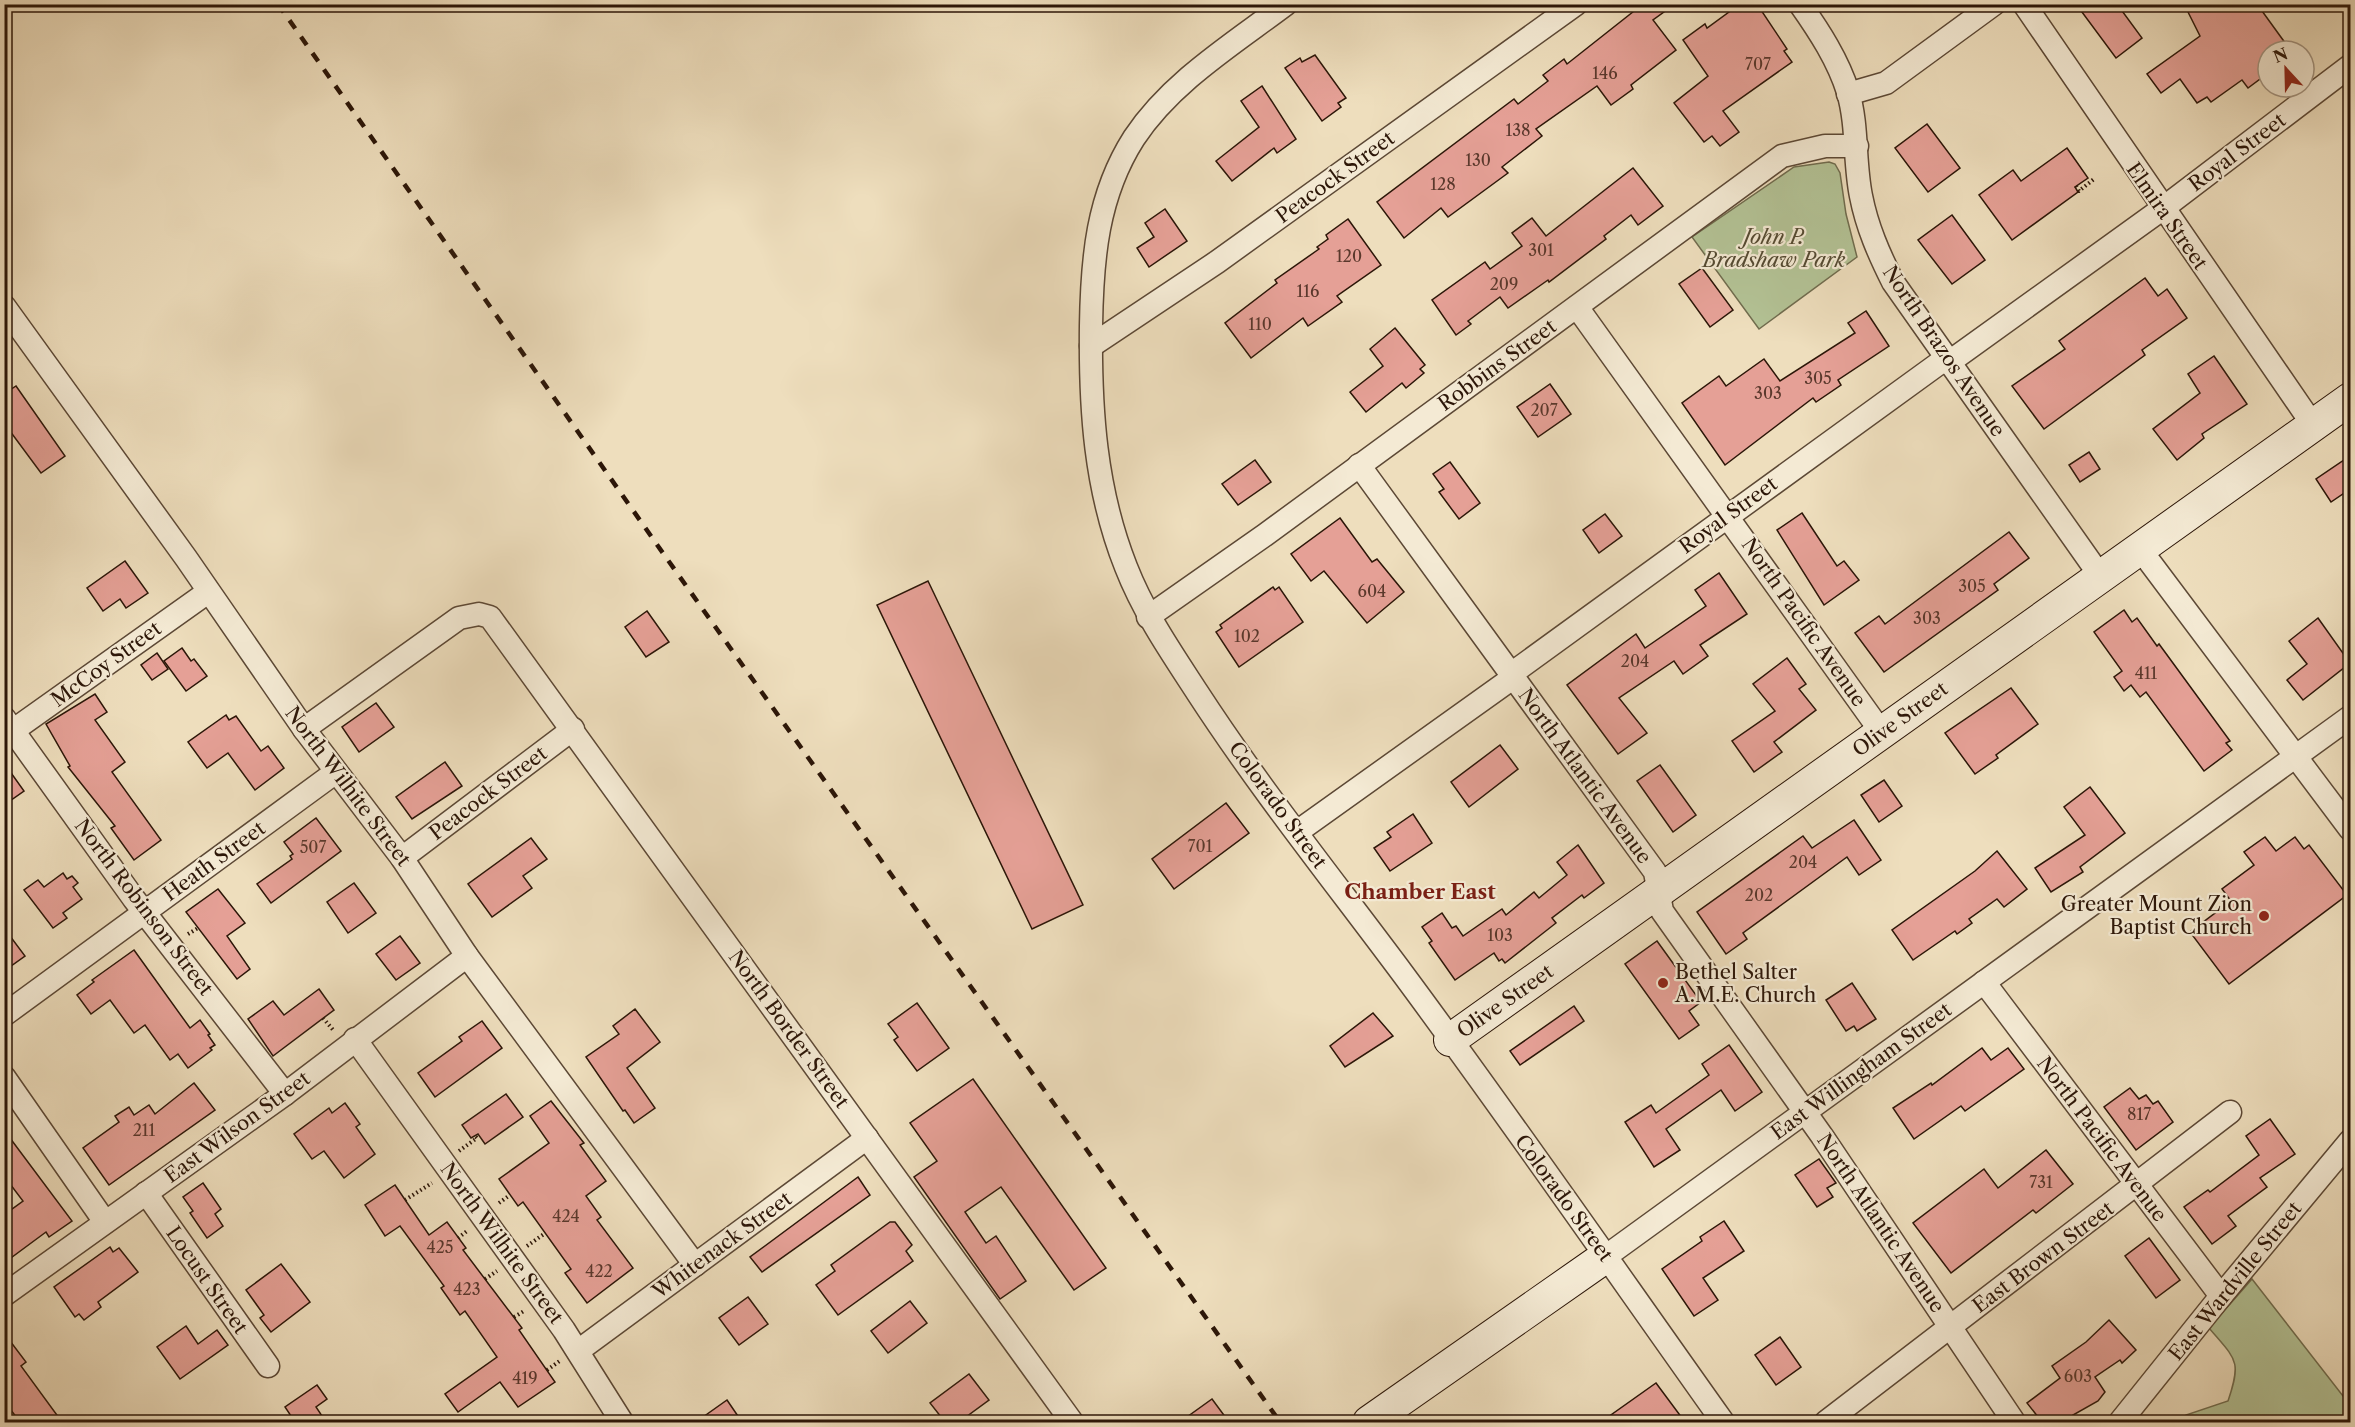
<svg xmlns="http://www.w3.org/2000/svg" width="2355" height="1427" font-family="'Libre Caslon Text',serif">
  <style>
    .green { fill: #b3c295; stroke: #706c4e; stroke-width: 1.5 }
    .building { fill: #e5a096; stroke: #2c1608; stroke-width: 1.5 }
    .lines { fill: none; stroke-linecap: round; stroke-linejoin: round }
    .street-casing { stroke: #5c4835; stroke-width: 25 }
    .secondary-casing { stroke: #2c1608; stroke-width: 34 }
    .path { stroke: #2c1608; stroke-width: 4; stroke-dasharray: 1.5 3; stroke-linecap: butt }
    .street { stroke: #f4ead4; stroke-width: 22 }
    .secondary { stroke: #f4ead4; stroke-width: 32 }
    .rail { stroke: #2c1608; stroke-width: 4.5; stroke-dasharray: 10 10; stroke-linecap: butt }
    .poi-dot { fill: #8f2418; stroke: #f4ead4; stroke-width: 2 }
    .labels { text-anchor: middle; stroke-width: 4.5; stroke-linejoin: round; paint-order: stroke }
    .number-label { font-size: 16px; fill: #5a382c }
    .street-label { font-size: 20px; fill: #2c1608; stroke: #f4ead4 }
    .park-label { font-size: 20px; font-style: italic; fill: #544a32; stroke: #f4ead4 }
    .poi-label { font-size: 20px; fill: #2c1608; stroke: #f4ead4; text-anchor: end }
    .neighbourhood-label { font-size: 21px; font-weight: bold; fill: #7a1f14; stroke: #f4ead4 }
  </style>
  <rect width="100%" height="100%" fill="#eedebd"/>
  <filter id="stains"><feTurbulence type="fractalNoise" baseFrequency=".00333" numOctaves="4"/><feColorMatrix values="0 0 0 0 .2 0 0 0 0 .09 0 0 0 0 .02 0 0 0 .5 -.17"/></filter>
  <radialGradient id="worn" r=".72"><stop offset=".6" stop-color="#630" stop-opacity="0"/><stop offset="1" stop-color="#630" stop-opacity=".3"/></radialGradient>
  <g class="green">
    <polygon points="1829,162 1835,164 1840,173 1846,214 1857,257 1759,329 1692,237 1794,167"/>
    <path d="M2252,1279L2350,1405V1414L2340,1422H2185L2186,1415L2228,1401C2242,1360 2236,1360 2209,1328Z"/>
  </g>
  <g class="building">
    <polygon points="1643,4 1675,4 1653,20 1676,50 1631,85 1633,89 1611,105 1597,86 1536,129 1542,136 1502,167 1508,173 1448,217 1441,208 1404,238 1377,202 1514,99 1518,104 1548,81 1543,75 1564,59 1567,64"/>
    <polygon points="1740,4 1757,4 1787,49 1784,51 1792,62 1723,111 1739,132 1720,146 1712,136 1704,142 1674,103 1708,76 1683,40 1705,24 1707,28"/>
    <polygon points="2076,4 2117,4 2142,38 2116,58"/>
    <polygon points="2184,4 2257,4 2291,51 2268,51 2268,73 2248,88 2242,80 2211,102 2207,97 2197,103 2180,79 2161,93 2147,74 2200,36"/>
    <polygon points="1315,55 1346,98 1338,103 1341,107 1322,121 1285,68 1300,58 1302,62"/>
    <polygon points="1262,86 1296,139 1277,153 1274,148 1232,181 1216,161 1259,127 1241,101"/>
    <polygon points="1927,124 1960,168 1928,192 1895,148"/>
    <polygon points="2067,148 2088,178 2075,187 2078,192 2012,240 1979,195 2013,170 2021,181"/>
    <polygon points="1633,168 1663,206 1638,225 1631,215 1604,236 1606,239 1549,282 1548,280 1508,308 1500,297 1468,321 1471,324 1456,335 1432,300 1485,262 1490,269 1522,246 1512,233 1532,218 1546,236"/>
    <polygon points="1165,209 1187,241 1149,267 1137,248 1154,237 1145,223"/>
    <polygon points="1952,215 1985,260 1952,284 1918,240"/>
    <polygon points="1348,219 1381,265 1337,296 1342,302 1308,326 1303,318 1251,358 1225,323 1277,283 1275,280 1319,249 1317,247 1328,239 1326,235"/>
    <polygon points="1702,268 1733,310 1710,327 1679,284"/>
    <polygon points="2145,278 2158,296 2167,289 2187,318 2142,350 2145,355 2044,429 2012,386 2065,349 2059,341"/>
    <polygon points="1866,311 1889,346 1838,380 1841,385 1816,402 1813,398 1725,465 1682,403 1719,376 1726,386 1764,359 1780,381 1855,333 1848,323"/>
    <polygon points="1395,328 1425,365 1420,369 1424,373 1406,388 1402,383 1366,412 1350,392 1383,366 1370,349"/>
    <polygon points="2214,356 2247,404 2202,434 2204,438 2177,460 2153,429 2200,393 2188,374"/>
    <polygon points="1550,384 1571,414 1538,437 1517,407"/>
    <polygon points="16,386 65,456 41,473 4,423 4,394"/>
    <polygon points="2089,452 2100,469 2080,482 2069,465"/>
    <polygon points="2350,456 2350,489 2331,502 2316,479"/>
    <polygon points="1255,460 1271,482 1238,505 1222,484"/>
    <polygon points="1450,462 1480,503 1459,519 1439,492 1444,489 1433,474"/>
    <polygon points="1802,513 1837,566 1844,561 1859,580 1824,605 1777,530"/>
    <polygon points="1605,514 1622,536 1599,553 1583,530"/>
    <polygon points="1340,518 1372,562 1377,559 1404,592 1367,623 1324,571 1311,581 1291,554"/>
    <polygon points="2009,532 2029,558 1994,584 1998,590 1884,672 1855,633 1879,616 1885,624"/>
    <polygon points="125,561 148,593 126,608 120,599 103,611 87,588"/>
    <polygon points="1719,573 1747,614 1700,645 1708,656 1683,674 1674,661 1619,698 1647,733 1618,754 1567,685 1636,634 1645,648 1706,606 1695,590"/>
    <polygon points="928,581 1083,905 1032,929 877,605"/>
    <polygon points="1273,587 1275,590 1279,587 1303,622 1239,667 1216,632 1222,628 1220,625"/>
    <polygon points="2124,610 2132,622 2137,618 2157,646 2159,644 2230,741 2226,743 2232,750 2204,771 2146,692 2140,697 2131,685 2124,691 2114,677 2122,671 2094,632"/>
    <polygon points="647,611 669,642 646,657 625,627"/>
    <polygon points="2318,618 2350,663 2303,700 2287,680 2307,664 2289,641"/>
    <polygon points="182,648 191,661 194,659 207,676 186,691 164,661"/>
    <polygon points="157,653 168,669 152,680 141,665"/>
    <polygon points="1787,658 1806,684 1799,689 1816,710 1774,742 1782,752 1754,772 1732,741 1775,711 1753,684"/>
    <polygon points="2011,688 2038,724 1996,755 1998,758 1975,774 1945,733"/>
    <polygon points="95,694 107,712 95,720 125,762 112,772 161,840 134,860 111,828 115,826 68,767 70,766 46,724"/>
    <polygon points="376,703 394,727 359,752 342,727"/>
    <polygon points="226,715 229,720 236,716 261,751 268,746 284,768 255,790 228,753 207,768 188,742"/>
    <polygon points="1500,745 1518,769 1469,807 1451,782"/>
    <polygon points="445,762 462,786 412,819 396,797"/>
    <polygon points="4,763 24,791 4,805"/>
    <polygon points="1660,765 1696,815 1673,832 1637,781"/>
    <polygon points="1884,780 1902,806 1879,822 1861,795"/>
    <polygon points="2090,787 2125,833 2080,867 2083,872 2051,892 2035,868 2085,835 2064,807"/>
    <polygon points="1226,803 1249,833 1174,889 1152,859"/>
    <polygon points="1413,814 1432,843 1390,871 1374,848 1391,837 1387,832"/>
    <polygon points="316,818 341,851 271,903 257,884 292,859 290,856 293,854 284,842"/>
    <polygon points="1854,820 1881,860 1859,875 1847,857 1743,933 1747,939 1726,954 1697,912 1803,836 1812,848"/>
    <polygon points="2265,837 2276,851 2295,837 2304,849 2309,845 2347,895 2229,984 2190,932 2231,901 2222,889 2254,865 2244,852"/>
    <polygon points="531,838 547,859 523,876 532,888 492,917 468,884"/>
    <polygon points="1578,845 1604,883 1584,898 1582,895 1552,918 1556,923 1505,963 1502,959 1499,961 1494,953 1455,980 1429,943 1432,941 1422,927 1442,913 1452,928 1456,926 1463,936 1502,909 1506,915 1534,892 1539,898 1567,875 1557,862"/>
    <polygon points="1997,851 2027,889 2004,907 1997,899 1969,919 1972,923 1957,934 1955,931 1913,960 1892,930 1975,871"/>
    <polygon points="63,873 67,879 72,876 78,883 73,887 82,899 63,913 67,918 53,928 24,890 38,880 44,887"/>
    <polygon points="354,883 376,913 348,933 327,902"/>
    <polygon points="218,889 245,923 227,936 250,969 237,979 186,912"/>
    <polygon points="4,928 25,956 4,971"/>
    <polygon points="400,936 420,963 396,980 376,954"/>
    <polygon points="1657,941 1701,1002 1689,1011 1699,1025 1679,1039 1625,964"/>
    <polygon points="134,950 190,1028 200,1020 210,1034 208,1035 215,1045 210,1048 212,1050 188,1068 178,1054 170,1060 145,1025 134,1033 110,1000 91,1014 77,995 94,982 92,980"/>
    <polygon points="1852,983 1876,1019 1857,1031 1854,1026 1846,1031 1826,1000"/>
    <polygon points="319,989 334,1010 273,1056 248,1019 273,1001 284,1015"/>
    <polygon points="917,1003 949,1048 917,1071 894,1040 898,1037 888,1024"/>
    <polygon points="1574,1006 1584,1021 1520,1065 1510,1051"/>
    <polygon points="635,1009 660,1042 627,1068 655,1108 634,1123 625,1110 623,1111 586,1057 619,1034 613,1026"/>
    <polygon points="1373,1013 1393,1036 1345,1067 1330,1046"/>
    <polygon points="482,1021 502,1048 435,1097 418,1073 462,1041 459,1037"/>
    <polygon points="1729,1045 1762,1092 1735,1111 1721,1090 1666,1129 1680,1150 1654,1167 1625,1122 1651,1105 1656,1113 1709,1075 1702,1064"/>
    <polygon points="1982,1048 1991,1060 2008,1048 2024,1069 1965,1111 1961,1106 1914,1139 1893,1108 1931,1083 1932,1085"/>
    <polygon points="973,1079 1106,1268 1074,1290 1001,1187 965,1212 986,1243 996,1236 1026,1281 1000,1299 914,1177 937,1161 910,1123"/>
    <polygon points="194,1083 215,1110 109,1185 83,1148 119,1122 115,1116 129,1107 134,1115 149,1105 155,1114"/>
    <polygon points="2130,1088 2139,1099 2146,1095 2153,1104 2158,1101 2173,1122 2136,1150 2104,1107"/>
    <polygon points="506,1094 523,1117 485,1144 478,1134 471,1138 462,1125"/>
    <polygon points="551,1101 584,1143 580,1145 606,1181 586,1196 601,1217 597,1220 633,1268 587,1303 565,1273 571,1269 523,1202 518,1206 499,1179 549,1143 530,1116"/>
    <polygon points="345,1103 360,1124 356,1127 375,1154 344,1178 324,1151 312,1159 294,1134 329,1108 332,1113"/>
    <polygon points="2270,1119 2295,1154 2260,1178 2267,1187 2228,1216 2236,1226 2212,1244 2184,1207 2208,1190 2210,1192 2259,1155 2246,1136"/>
    <polygon points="4,1130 72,1221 49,1237 46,1232 4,1263 4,1215 23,1201 4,1176"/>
    <polygon points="2046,1150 2073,1184 2036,1213 2033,1210 1951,1273 1913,1223 1984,1169 1998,1188"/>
    <polygon points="1819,1159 1836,1183 1827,1188 1833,1197 1817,1207 1795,1175"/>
    <polygon points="858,1177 870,1195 762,1272 750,1257"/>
    <polygon points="203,1183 221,1209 215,1214 223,1226 207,1238 190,1213 193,1211 183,1197"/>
    <polygon points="395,1185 429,1235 447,1222 466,1248 463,1250 522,1328 519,1330 555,1382 518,1407 500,1382 458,1412 445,1394 497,1357 465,1311 460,1315 441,1288 444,1286 400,1226 385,1236 365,1205"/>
    <polygon points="1724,1221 1744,1251 1703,1278 1718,1300 1694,1316 1662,1269 1702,1241 1700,1237"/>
    <polygon points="890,1222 895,1222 912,1245 906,1251 913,1261 838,1315 816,1285 835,1271 831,1265"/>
    <polygon points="2149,1238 2180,1280 2156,1298 2125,1256"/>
    <polygon points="110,1247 113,1252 119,1248 138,1272 98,1302 101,1307 84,1320 79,1314 75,1317 54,1287"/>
    <polygon points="281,1264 310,1302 271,1332 260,1318 264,1315 246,1290"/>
    <polygon points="748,1297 768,1324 739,1345 719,1318"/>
    <polygon points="910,1301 927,1323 888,1353 871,1331"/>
    <polygon points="2109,1320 2136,1350 2122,1363 2120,1360 2095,1377 2105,1392 2098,1401 2073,1415 2078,1422 2042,1422 2027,1403 2060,1378 2052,1366 2086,1342"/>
    <polygon points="186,1326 198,1344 217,1330 228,1345 180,1379 157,1347"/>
    <polygon points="4,1333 26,1362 21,1366 62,1422 20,1422 4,1401"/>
    <polygon points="1780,1337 1801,1367 1776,1385 1755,1355"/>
    <polygon points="969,1374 989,1400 959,1422 945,1422 930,1403"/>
    <polygon points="1656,1383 1685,1422 1601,1422"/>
    <polygon points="317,1385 327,1399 316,1407 326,1422 295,1422 285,1407"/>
    <polygon points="1212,1399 1229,1422 1180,1422"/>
    <polygon points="727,1400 742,1422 696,1422"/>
  </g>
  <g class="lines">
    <defs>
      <g id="street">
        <path d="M1286,4C1233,44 1171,82 1134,138C1097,196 1092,259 1091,326C1090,409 1095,489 1126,567C1144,613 1171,652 1197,692C1260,789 1333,880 1403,974C1512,1121 1617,1273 1723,1422"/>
        <path d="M1800,4C1819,31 1838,60 1848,92C1858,126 1854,162 1861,196C1867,227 1879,254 1893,282L2101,577"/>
        <polyline points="2024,4 2313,425"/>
        <polyline points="1848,94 1886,83 1994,4"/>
        <polyline points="4,306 186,558 304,729 402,858 467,956 695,1265"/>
        <polyline points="1577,307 1882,733"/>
        <polyline points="1091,346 1217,262 1576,4"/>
        <polyline points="1948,363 2162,209 2350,66"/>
        <polyline points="1359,465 1655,872 1662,911 1822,1136 2014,1422"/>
        <polyline points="2140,549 2350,829"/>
        <polyline points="1148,617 1265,535 1782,156 1825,146 1857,146"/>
        <polyline points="1511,674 1945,359"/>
        <polyline points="4,718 134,899 285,1094"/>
        <polyline points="304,729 459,618 479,614 490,617 1072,1422"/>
        <polyline points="4,737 208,592"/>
        <polyline points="1297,832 1514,677"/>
        <polyline points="402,858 573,729"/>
        <polyline points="1984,982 2221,1296"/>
        <polyline points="4,1015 336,772"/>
        <polyline points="355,1039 564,1330 622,1422"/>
        <polyline points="4,1077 105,1222"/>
        <polyline points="146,1193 268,1366"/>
        <polyline points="1605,1257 2350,717"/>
        <polyline points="4,1295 285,1094 467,956"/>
        <polyline points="578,1351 867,1138"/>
        <polyline points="1826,1422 2230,1112"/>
        <polyline points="2120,1422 2221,1296 2350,1141"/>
      </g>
      <g id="secondary">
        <polyline points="1450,1040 2350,399"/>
        <polyline points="1369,1422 1605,1257"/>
      </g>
    </defs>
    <use href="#street" class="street-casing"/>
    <use href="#secondary" class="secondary-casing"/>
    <g class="path">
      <polyline points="2076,186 2079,191 2094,179"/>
      <polyline points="188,934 198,928"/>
      <polyline points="323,1018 334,1031"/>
      <polyline points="459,1151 477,1138 475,1136"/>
      <polyline points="405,1200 432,1183"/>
      <polyline points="499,1203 510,1195"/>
      <polyline points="458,1238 467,1231"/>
      <polyline points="527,1246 544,1234"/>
      <polyline points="485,1279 497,1271"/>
      <polyline points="514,1317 524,1311"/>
      <polyline points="547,1370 561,1360"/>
    </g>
    <use href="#street" class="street"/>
    <use href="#secondary" class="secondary"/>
    <polyline class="rail" points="278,4 665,556 1280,1422"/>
  </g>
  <g class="poi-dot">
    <circle cx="2264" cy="916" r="6"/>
    <circle cx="1663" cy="983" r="6"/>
  </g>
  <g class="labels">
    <g class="number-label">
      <text x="1758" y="70">707</text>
      <text x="1605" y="79">146</text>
      <text x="1518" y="136">138</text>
      <text x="1478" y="166">130</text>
      <text x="1443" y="190">128</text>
      <text x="1541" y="256">301</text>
      <text x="1349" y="262">120</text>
      <text x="1504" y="290">209</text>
      <text x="1308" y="297">116</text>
      <text x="1260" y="330">110</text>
      <text x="1818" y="384">305</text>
      <text x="1768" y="399">303</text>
      <text x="1544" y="416">207</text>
      <text x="1972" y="592">305</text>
      <text x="1372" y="597">604</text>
      <text x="1927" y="624">303</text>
      <text x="1247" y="642">102</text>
      <text x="1635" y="667">204</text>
      <text x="2146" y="679">411</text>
      <text x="1200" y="852">701</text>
      <text x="313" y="853">507</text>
      <text x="1803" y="868">204</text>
      <text x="1759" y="901">202</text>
      <text x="1500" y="941">103</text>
      <text x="2139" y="1120">817</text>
      <text x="144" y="1136">211</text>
      <text x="2041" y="1188">731</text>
      <text x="566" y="1222">424</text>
      <text x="440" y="1253">425</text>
      <text x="599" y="1277">422</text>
      <text x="467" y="1295">423</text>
      <text x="2078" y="1382">603</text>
      <text x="525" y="1384">419</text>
    </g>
    <g class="street-label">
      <text transform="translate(2237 152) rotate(-37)" y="7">Royal Street</text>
      <text transform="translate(1335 177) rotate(-36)" y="7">Peacock Street</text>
      <text transform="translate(2167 216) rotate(55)" y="7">Elmira Street</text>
      <text transform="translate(1944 351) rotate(56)" y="7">North Brazos Avenue</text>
      <text transform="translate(1497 365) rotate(-36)" y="7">Robbins Street</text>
      <text transform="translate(1728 515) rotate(-36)" y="7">Royal Street</text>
      <text transform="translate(1804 622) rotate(55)" y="7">North Pacific Avenue</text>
      <text transform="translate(106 664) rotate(-36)" y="7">McCoy Street</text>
      <text transform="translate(1900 719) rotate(-36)" y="7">Olive Street</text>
      <text transform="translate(1585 776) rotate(54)" y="7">North Atlantic Avenue</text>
      <text transform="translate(348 786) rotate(53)" y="7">North Wilhite Street</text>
      <text transform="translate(488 793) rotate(-37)" y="7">Peacock Street</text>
      <text transform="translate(1278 805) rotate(54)" y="7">Colorado Street</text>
      <text transform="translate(214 861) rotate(-36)" y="7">Heath Street</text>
      <text transform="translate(144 907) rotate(53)" y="7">North Robinson Street</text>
      <text transform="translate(1505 1001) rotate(-35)" y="7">Olive Street</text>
      <text transform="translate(789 1029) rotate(54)" y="7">North Border Street</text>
      <text transform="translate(1861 1071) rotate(-36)" y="7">East Willingham Street</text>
      <text transform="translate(237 1127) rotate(-36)" y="7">East Wilson Street</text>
      <text transform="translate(2102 1139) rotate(53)" y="7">North Pacific Avenue</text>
      <text transform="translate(1564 1198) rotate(54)" y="7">Colorado Street</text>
      <text transform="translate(1881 1223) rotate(56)" y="7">North Atlantic Avenue</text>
      <text transform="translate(502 1243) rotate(54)" y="7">North Wilhite Street</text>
      <text transform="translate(722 1245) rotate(-36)" y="7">Whitenack Street</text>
      <text transform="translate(2043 1257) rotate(-37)" y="7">East Brown Street</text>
      <text transform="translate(207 1280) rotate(55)" y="7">Locust Street</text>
      <text transform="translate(2235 1281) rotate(-51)" y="7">East Wardville Street</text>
    </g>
    <g class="park-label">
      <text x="1774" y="244">John P.<tspan x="1774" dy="23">Bradshaw Park</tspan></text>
    </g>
    <g class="poi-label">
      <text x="2252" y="911">Greater Mount Zion<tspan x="2252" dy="23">Baptist Church</tspan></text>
      <text x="1675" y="979" text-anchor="start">Bethel Salter<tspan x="1675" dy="23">A.M.E. Church</tspan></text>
    </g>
    <g class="neighbourhood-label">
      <text x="1420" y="899">Chamber East</text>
    </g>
  </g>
  <rect width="2355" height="1427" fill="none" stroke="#eedebd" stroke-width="24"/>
  <rect x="6" y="6" width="2343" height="1415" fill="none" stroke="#2c1608" stroke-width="3"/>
  <rect x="12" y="12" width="2331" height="1403" fill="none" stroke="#2c1608" stroke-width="1.5"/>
  <g transform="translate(2286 69) rotate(338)"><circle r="28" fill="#f4ead4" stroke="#a49582" stroke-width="1.5"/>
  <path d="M0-4.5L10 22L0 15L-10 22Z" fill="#8f2418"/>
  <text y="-9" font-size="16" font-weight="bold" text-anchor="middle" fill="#2c1608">N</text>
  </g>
  <rect width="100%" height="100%" filter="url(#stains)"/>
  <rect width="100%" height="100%" fill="url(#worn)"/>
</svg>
